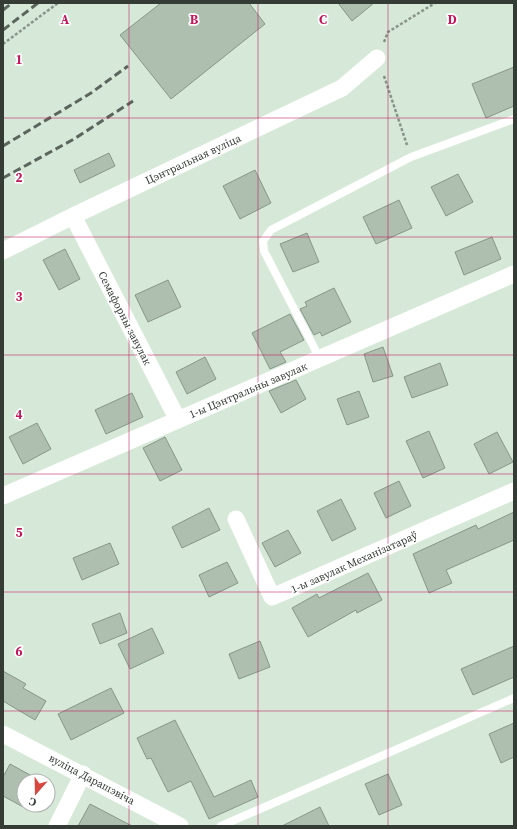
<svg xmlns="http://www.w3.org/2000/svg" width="517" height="829" font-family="'Source Serif 4',serif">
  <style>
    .building { fill: #aebfaf; stroke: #869787 }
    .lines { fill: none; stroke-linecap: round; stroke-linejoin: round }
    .path { stroke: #879488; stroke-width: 2.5; stroke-dasharray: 3 2; stroke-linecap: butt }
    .service { stroke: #fff; stroke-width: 8 }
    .minor { stroke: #fff; stroke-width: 17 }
    .rail { stroke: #5b655c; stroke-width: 3; stroke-dasharray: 8 4; stroke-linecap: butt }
    .grid { fill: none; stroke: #c2185b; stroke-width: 1; stroke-opacity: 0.55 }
    .labels { text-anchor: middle; stroke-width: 3.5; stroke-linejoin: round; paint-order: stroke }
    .street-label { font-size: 11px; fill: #353c36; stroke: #fff }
    .grid-label { font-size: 13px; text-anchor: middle; font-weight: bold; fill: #c2185b; stroke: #fff; stroke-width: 3.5; stroke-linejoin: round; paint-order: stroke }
  </style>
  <rect width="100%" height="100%" fill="#d6e8d7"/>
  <g class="building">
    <polygon points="161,3 249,3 265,24 171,99 120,35"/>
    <polygon points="338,3 374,3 352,21"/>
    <polygon points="514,67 514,106 486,118 472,84"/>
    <polygon points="109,153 115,166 80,183 74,170"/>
    <polygon points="255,170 271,203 240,219 223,186"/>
    <polygon points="458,174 473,202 446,216 431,187"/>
    <polygon points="399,200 412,228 376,244 363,217"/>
    <polygon points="307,233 319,262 293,272 280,244"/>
    <polygon points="492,237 501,259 464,275 455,252"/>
    <polygon points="65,249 80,279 59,290 43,260"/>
    <polygon points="168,280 181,307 148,322 135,295"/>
    <polygon points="334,288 351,322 322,336 320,332 314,335 300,309 307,306 305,302"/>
    <polygon points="290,314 304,340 280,352 286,362 270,369 252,333"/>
    <polygon points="383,347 393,376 373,382 364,354"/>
    <polygon points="205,357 216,379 187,394 176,372"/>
    <polygon points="440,363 448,385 412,398 404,377"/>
    <polygon points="296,380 306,399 281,413 269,391"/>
    <polygon points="359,391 369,417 347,425 337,399"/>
    <polygon points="132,393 143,417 106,434 95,410"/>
    <polygon points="37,423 51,449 23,464 9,437"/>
    <polygon points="429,431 445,468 423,478 406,441"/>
    <polygon points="497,432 513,462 489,474 474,444"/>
    <polygon points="165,437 182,470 160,481 143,448"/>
    <polygon points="399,481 411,506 386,518 374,493"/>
    <polygon points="341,499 356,529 332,541 317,511"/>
    <polygon points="209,508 220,530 182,548 172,527"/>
    <polygon points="514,512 514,540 446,570 452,583 429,593 413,554 476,525 478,529"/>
    <polygon points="288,530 301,553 275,567 262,543"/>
    <polygon points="110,543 119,564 82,580 73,558"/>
    <polygon points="227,562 238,583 209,597 199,575"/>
    <polygon points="368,573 382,600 357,613 356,610 308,637 292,608 317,594 319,598"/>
    <polygon points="120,613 127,633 100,644 92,624"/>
    <polygon points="152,628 164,653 130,669 118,644"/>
    <polygon points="260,641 270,667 239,679 229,654"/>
    <polygon points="514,646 514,677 473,695 461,669"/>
    <polygon points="3,671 26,684 23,688 46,701 35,720 3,701"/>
    <polygon points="111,688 124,713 71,740 58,714"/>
    <polygon points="175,720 214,797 251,780 258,797 209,819 191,781 168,792 151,758 147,759 137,738"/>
    <polygon points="514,723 514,757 501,763 489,734"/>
    <polygon points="10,764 41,781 24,781 24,805 29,805 27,809 3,796 3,777"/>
    <polygon points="388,774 402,805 379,815 365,784"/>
    <polygon points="90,804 132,826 78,826"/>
    <polygon points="320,807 329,826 282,826"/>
  </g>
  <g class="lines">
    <g class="path">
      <polyline points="384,42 388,32 435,3"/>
      <polyline points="3,44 58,3"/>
      <polyline points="384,76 407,145"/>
    </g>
    <g class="service">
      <polyline points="320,359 264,251 263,241 271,230 411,157 514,119"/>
      <polyline points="221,826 514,698"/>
    </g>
    <g class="minor">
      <polyline points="73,216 178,420"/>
      <polyline points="3,251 73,216 342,88 377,58"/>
      <polyline points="3,496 514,274"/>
      <polyline points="236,519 272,597 514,491"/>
      <polyline points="3,734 180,826"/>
      <polyline points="57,826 83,774"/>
    </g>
    <g class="rail">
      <polyline points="3,10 12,3"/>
      <polyline points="3,30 38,3"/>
      <polyline points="3,146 91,93 128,66"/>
      <polyline points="3,178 74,139 133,101"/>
    </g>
  </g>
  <path class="grid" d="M129,3V826M258,3V826M388,3V826M3,118H514M3,237H514M3,355H514M3,474H514M3,592H514M3,711H514"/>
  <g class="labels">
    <g class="street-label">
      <text transform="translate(193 159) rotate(-25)" y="4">Цэнтральная вуліца</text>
      <text transform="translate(125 318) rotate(63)" y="4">Семафорны завулак</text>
      <text transform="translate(248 390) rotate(-23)" y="4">1-ы Цэнтральны завулак</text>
      <text transform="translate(354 562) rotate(-24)" y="4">1-ы завулак Механізатараў</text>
      <text transform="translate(92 779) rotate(28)" y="4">вуліца Дарашэвіча</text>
    </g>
  </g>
  <g class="grid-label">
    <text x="65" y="24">A</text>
    <text x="194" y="24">B</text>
    <text x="323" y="24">C</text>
    <text x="452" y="24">D</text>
    <text x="19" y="64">1</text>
    <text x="19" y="182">2</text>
    <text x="19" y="301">3</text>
    <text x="19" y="419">4</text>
    <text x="19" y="537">5</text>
    <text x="19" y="656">6</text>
  </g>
  <rect width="517" height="829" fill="none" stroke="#353c36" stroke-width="8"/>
  <g transform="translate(36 793) rotate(200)"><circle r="19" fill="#ffffff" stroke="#aeb1af"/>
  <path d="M0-3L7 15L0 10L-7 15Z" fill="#d64840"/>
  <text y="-6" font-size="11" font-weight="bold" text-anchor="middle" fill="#353c36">С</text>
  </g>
</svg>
